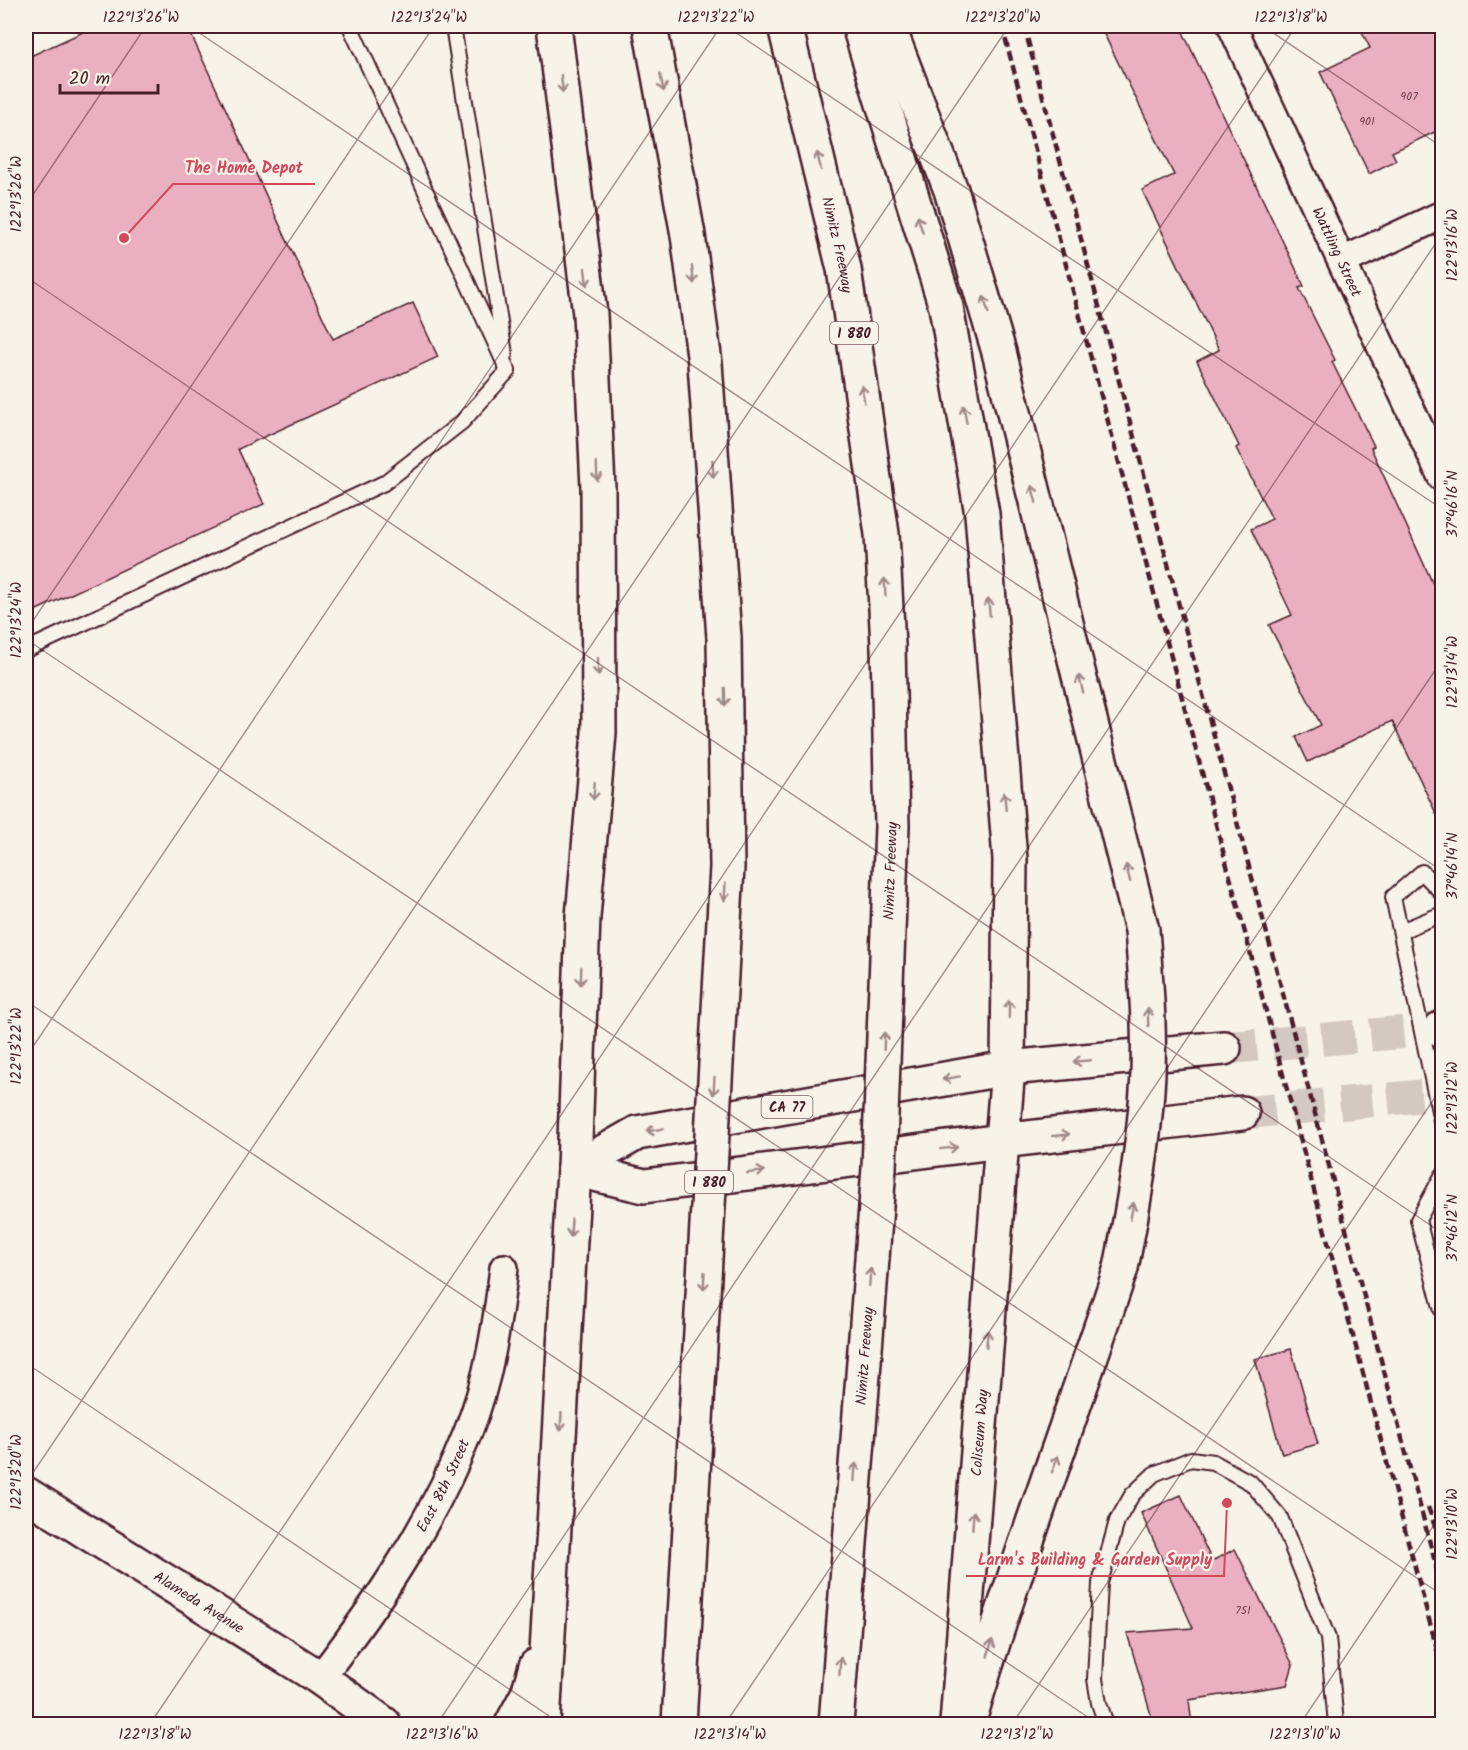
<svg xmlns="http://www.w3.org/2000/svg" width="1468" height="1750" font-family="Kalam,sans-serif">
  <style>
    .building { fill: #eab0c1; stroke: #4a1f2b; stroke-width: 1.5 }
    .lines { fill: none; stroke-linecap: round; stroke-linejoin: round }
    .motorway-tunnel { stroke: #d4c9c2; stroke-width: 33; stroke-dasharray: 33 16; stroke-linecap: butt }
    .service-casing { stroke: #4a1f2b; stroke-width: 18 }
    .minor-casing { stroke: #4a1f2b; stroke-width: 32 }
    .tertiary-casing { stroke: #4a1f2b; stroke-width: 38 }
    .secondary-casing { stroke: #4a1f2b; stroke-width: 38 }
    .trunk-casing { stroke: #4a1f2b; stroke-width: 38 }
    .motorway-casing { stroke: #4a1f2b; stroke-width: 38 }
    .service { stroke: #f7f3e8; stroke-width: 14 }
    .minor { stroke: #f7f3e8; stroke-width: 27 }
    .tertiary { stroke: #f7f3e8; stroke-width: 33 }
    .secondary { stroke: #f7f3e8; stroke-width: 33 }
    .trunk { stroke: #f7f3e8; stroke-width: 33 }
    .motorway { stroke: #f7f3e8; stroke-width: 33 }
    .rail { stroke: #4a1f2b; stroke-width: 4.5; stroke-dasharray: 9 4.5; stroke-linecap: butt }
    .motorway-bridge-casing { stroke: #4a1f2b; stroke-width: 38; stroke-linecap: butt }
    .motorway-bridge { stroke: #f7f3e8; stroke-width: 33 }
    .oneway { stroke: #a0898a }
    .ticks { fill: none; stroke: #4a1f2b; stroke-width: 1.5; stroke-opacity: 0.45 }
    .labels { text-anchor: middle; stroke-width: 4.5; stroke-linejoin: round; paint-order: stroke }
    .number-label { font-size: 12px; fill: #724350 }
    .shield { fill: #f7f3e8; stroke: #7e5f64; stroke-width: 1.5 }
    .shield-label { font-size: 14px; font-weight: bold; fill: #4a1f2b }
    .street-label { font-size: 15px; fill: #4a1f2b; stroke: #f7f3e8 }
    .leader { fill: none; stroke: #d1495b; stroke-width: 2 }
    .callout-dot { fill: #d1495b; stroke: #f7f3e8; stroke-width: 2 }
    .callout-label { font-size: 16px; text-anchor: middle; font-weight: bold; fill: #d1495b; stroke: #f7f3e8; stroke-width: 4.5; stroke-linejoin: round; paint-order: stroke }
    .neatline { fill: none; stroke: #4a1f2b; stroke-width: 2 }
    .ticks-label { font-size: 15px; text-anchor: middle; fill: #4a1f2b }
  </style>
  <rect width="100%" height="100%" fill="#f7f3e8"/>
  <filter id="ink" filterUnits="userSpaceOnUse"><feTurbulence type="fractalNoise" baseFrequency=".0167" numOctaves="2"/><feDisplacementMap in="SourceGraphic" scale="12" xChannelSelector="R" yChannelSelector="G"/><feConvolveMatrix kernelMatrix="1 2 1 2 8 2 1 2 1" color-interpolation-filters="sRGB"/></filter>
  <g filter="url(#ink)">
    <g class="building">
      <polygon points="96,26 187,26 333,339 413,303 438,357 238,449 264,504 26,615 26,58"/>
      <polygon points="1100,26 1180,26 1304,286 1299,288 1335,360 1332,362 1374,446 1371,448 1443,606 1443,828 1392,721 1308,762 1296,737 1321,725 1269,625 1292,615 1251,529 1272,519 1236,448 1239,446 1197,361 1219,350 1142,190 1174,175"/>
      <polygon points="1359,26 1443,26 1443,123 1437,125 1439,130 1392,152 1396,160 1369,174 1320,72 1370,48"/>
      <polygon points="1291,1349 1318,1444 1282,1454 1255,1359"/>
      <polygon points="1181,1495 1212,1561 1235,1549 1293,1665 1287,1685 1189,1700 1192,1725 1154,1725 1127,1633 1193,1628 1141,1513"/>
    </g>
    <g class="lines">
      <g class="motorway-tunnel">
        <polyline points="1224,1048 1440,1029"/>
        <polyline points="1242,1113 1442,1094"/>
      </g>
      <defs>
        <g id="service">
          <polyline points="350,26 508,371"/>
          <polyline points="453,26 505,354"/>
          <polyline points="26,650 384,483 462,422 508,371"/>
          <polyline points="1442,893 1422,872 1393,897 1442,1125"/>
          <polyline points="1401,931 1442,914"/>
          <polyline points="1442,1176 1418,1220 1442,1311"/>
          <polyline points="1106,1724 1099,1703 1095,1679 1100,1583 1117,1521 1132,1495 1154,1474 1191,1459 1213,1462 1251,1483 1280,1517 1328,1638 1336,1724"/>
        </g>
        <g id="minor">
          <path id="s1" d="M1232,26L1442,477"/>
          <polyline points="1343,261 1442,215"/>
          <path id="s2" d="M333,1692L320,1678C378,1603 433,1521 468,1432C489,1380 497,1324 504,1268"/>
        </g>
        <g id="tertiary">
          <path id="s3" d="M26,1494L320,1678"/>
        </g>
        <g id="secondary">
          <polyline points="320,1678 384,1724"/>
          <polyline points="512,1724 528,1694 536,1666"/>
          <polyline points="543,1724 574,1169"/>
          <path id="s4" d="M957,1724L1002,1141"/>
        </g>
        <g id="trunk">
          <polyline points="574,1169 637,1133 1008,1068"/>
          <polyline points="574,1169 644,1186 1002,1141"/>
        </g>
        <g id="motorway">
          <polyline points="554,26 590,314 598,488 599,733 583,917 574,1169"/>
          <polyline points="650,26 688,235 705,363 724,638"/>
          <path id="s5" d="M785,26L844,269L882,534L888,646"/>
          <polyline points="859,26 946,307 982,514 1010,859 1008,1068 1002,1141 1242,1113"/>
          <polyline points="888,26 951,190 999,352 1142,930"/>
          <polyline points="1440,1029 1442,1029"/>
          <polyline points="1008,1068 1224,1048"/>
          <path d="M968,1724C1013,1571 1070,1421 1121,1268"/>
        </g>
      </defs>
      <use href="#service" class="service-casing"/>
      <use href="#minor" class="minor-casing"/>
      <use href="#tertiary" class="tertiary-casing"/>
      <use href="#secondary" class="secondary-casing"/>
      <use href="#trunk" class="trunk-casing"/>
      <use href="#motorway" class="motorway-casing"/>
      <use href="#service" class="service"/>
      <use href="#minor" class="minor"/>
      <use href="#tertiary" class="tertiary"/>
      <use href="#secondary" class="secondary"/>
      <use href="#trunk" class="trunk"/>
      <use href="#motorway" class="motorway"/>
      <g class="rail">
        <polyline points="1002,26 1442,1668"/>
        <polyline points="1024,26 1442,1588"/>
        <polyline points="1428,1507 1442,1546"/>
      </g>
      <defs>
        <g id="motorway-bridge">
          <path d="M1121,1268C1133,1209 1143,1151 1147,1091C1151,1037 1146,983 1142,930"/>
          <polyline points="679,1724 727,867 724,638"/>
          <path id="s6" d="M836,1724L879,1168L892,826L888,646"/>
        </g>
      </defs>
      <use href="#motorway-bridge" class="motorway-bridge-casing"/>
      <use href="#motorway-bridge" class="motorway-bridge"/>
    </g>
    <defs><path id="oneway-shaft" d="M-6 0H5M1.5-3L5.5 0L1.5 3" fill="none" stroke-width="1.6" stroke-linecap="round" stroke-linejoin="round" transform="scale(1.5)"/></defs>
    <g class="oneway">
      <use href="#oneway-shaft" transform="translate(662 83) rotate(78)"/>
      <use href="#oneway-shaft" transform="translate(562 84) rotate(83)"/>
      <use href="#oneway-shaft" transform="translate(819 161) rotate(-103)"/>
      <use href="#oneway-shaft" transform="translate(920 224) rotate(-108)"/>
      <use href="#oneway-shaft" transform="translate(693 275) rotate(83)"/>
      <use href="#oneway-shaft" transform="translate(586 277) rotate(83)"/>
      <use href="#oneway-shaft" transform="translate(986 305) rotate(-106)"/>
      <use href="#oneway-shaft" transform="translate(863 394) rotate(-99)"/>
      <use href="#oneway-shaft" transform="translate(965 414) rotate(-100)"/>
      <use href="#oneway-shaft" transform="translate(713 469) rotate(86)"/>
      <use href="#oneway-shaft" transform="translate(597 472) rotate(88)"/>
      <use href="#oneway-shaft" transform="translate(1034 494) rotate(-104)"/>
      <use href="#oneway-shaft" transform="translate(885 587) rotate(-93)"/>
      <use href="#oneway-shaft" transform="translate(989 607) rotate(-95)"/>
      <use href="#oneway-shaft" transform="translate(598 667) rotate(90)"/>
      <use href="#oneway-shaft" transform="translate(1081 684) rotate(-104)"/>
      <use href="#oneway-shaft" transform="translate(725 697) rotate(89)"/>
      <use href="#oneway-shaft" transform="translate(594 791) rotate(95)"/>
      <use href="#oneway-shaft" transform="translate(1005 801) rotate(-95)"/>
      <use href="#oneway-shaft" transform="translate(1128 873) rotate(-104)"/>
      <use href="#oneway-shaft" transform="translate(725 892) rotate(93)"/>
      <use href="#oneway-shaft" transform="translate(581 976) rotate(92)"/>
      <use href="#oneway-shaft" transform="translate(1009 1009) rotate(-89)"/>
      <use href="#oneway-shaft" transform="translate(1148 1017) rotate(-92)"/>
      <use href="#oneway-shaft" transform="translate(884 1041) rotate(-88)"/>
      <use href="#oneway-shaft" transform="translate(1082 1061) rotate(175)"/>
      <use href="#oneway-shaft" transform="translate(951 1078) rotate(170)"/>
      <use href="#oneway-shaft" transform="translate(714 1086) rotate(93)"/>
      <use href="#oneway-shaft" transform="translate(655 1130) rotate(170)"/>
      <use href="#oneway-shaft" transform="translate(1061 1135) rotate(-7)"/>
      <use href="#oneway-shaft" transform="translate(949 1148) rotate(-7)"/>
      <use href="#oneway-shaft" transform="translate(756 1172) rotate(-7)"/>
      <use href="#oneway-shaft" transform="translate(1132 1211) rotate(-79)"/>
      <use href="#oneway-shaft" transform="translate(571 1228) rotate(93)"/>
      <use href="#oneway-shaft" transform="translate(870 1277) rotate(-85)"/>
      <use href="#oneway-shaft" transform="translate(704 1281) rotate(93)"/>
      <use href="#oneway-shaft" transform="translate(987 1339) rotate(-85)"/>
      <use href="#oneway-shaft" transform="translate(561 1422) rotate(93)"/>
      <use href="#oneway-shaft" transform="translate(1055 1464) rotate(-70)"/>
      <use href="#oneway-shaft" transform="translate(855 1472) rotate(-86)"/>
      <use href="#oneway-shaft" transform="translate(973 1520) rotate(-86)"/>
      <use href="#oneway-shaft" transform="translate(990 1648) rotate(-74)"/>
      <use href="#oneway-shaft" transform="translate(840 1666) rotate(-86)"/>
    </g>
  </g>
  <path class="ticks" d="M189,26L1442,871M726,26L1442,509M1263,26L1442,147M26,205L146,26M26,277L1442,1233M26,631L434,26M26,639L1442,1595M26,1001L1098,1724M26,1057L721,26M26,1363L561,1724M26,1483L1009,26M150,1724L1296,26M437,1724L1442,234M725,1724L1442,660M1012,1724L1442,1087M1300,1724L1442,1513"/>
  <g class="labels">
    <g class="number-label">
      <text x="1409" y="100">907</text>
      <text x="1367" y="125">901</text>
      <text x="1243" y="1614">751</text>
    </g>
    <g class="shield">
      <rect x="830" y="322" width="48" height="22" rx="4.5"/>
      <rect x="761.5" y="1096" width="51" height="22" rx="4.5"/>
      <rect x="685" y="1171" width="48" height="22" rx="4.5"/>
    </g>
    <g class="shield-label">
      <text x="854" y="338">I 880</text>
      <text x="787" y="1112">CA 77</text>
      <text x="709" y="1187">I 880</text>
    </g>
    <g class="street-label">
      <text dy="5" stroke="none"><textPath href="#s5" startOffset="225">Nimitz Freeway</textPath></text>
      <text dy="5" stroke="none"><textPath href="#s1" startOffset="249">Wattling Street</textPath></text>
      <text dy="5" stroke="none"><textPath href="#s6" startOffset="855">Nimitz Freeway</textPath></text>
      <text dy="5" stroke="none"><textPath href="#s6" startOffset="369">Nimitz Freeway</textPath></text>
      <text dy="5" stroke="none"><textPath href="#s4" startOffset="292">Coliseum Way</textPath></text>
      <text dy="5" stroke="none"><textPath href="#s2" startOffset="248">East 8th Street</textPath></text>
      <text dy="5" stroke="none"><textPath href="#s3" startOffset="204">Alameda Avenue</textPath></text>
    </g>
  </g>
  <path class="leader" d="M124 238L173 184H315M1227 1503L1224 1576H966"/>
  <g class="callout-dot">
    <circle cx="124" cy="238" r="6"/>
    <circle cx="1227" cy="1503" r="6"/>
  </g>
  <g class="callout-label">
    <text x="244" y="173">The Home Depot</text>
    <text x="1095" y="1565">Larm's Building &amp; Garden Supply</text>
  </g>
  <rect width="1468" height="1750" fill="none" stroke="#f7f3e8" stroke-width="66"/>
  <path d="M60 84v9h98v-9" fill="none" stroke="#4a1f2b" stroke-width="3"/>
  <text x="69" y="84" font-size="18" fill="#4a1f2b" stroke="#f7f3e8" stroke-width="4.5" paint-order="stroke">20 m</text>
  <rect x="33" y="33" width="1402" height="1684" class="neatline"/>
  <g class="ticks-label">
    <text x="141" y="22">122°13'26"W</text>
    <text x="429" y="22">122°13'24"W</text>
    <text x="716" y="22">122°13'22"W</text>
    <text x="1003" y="22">122°13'20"W</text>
    <text x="1291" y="22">122°13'18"W</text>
    <text transform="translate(16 194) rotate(-90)" y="5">122°13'26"W</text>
    <text transform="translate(1452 245) rotate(-90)" y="5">122°13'16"W</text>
    <text transform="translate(1452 504) rotate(-90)" y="5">37°46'16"N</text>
    <text transform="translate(16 620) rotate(-90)" y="5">122°13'24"W</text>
    <text transform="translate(1452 672) rotate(-90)" y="5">122°13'14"W</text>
    <text transform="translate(1452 866) rotate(-90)" y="5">37°46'14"N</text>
    <text transform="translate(16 1046) rotate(-90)" y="5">122°13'22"W</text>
    <text transform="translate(1452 1098) rotate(-90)" y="5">122°13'12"W</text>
    <text transform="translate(1452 1228) rotate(-90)" y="5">37°46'12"N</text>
    <text transform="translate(16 1472) rotate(-90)" y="5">122°13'20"W</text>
    <text transform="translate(1452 1524) rotate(-90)" y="5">122°13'10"W</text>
    <text x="155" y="1739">122°13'18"W</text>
    <text x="442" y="1739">122°13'16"W</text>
    <text x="730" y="1739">122°13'14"W</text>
    <text x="1017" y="1739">122°13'12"W</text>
    <text x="1305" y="1739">122°13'10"W</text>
  </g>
</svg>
